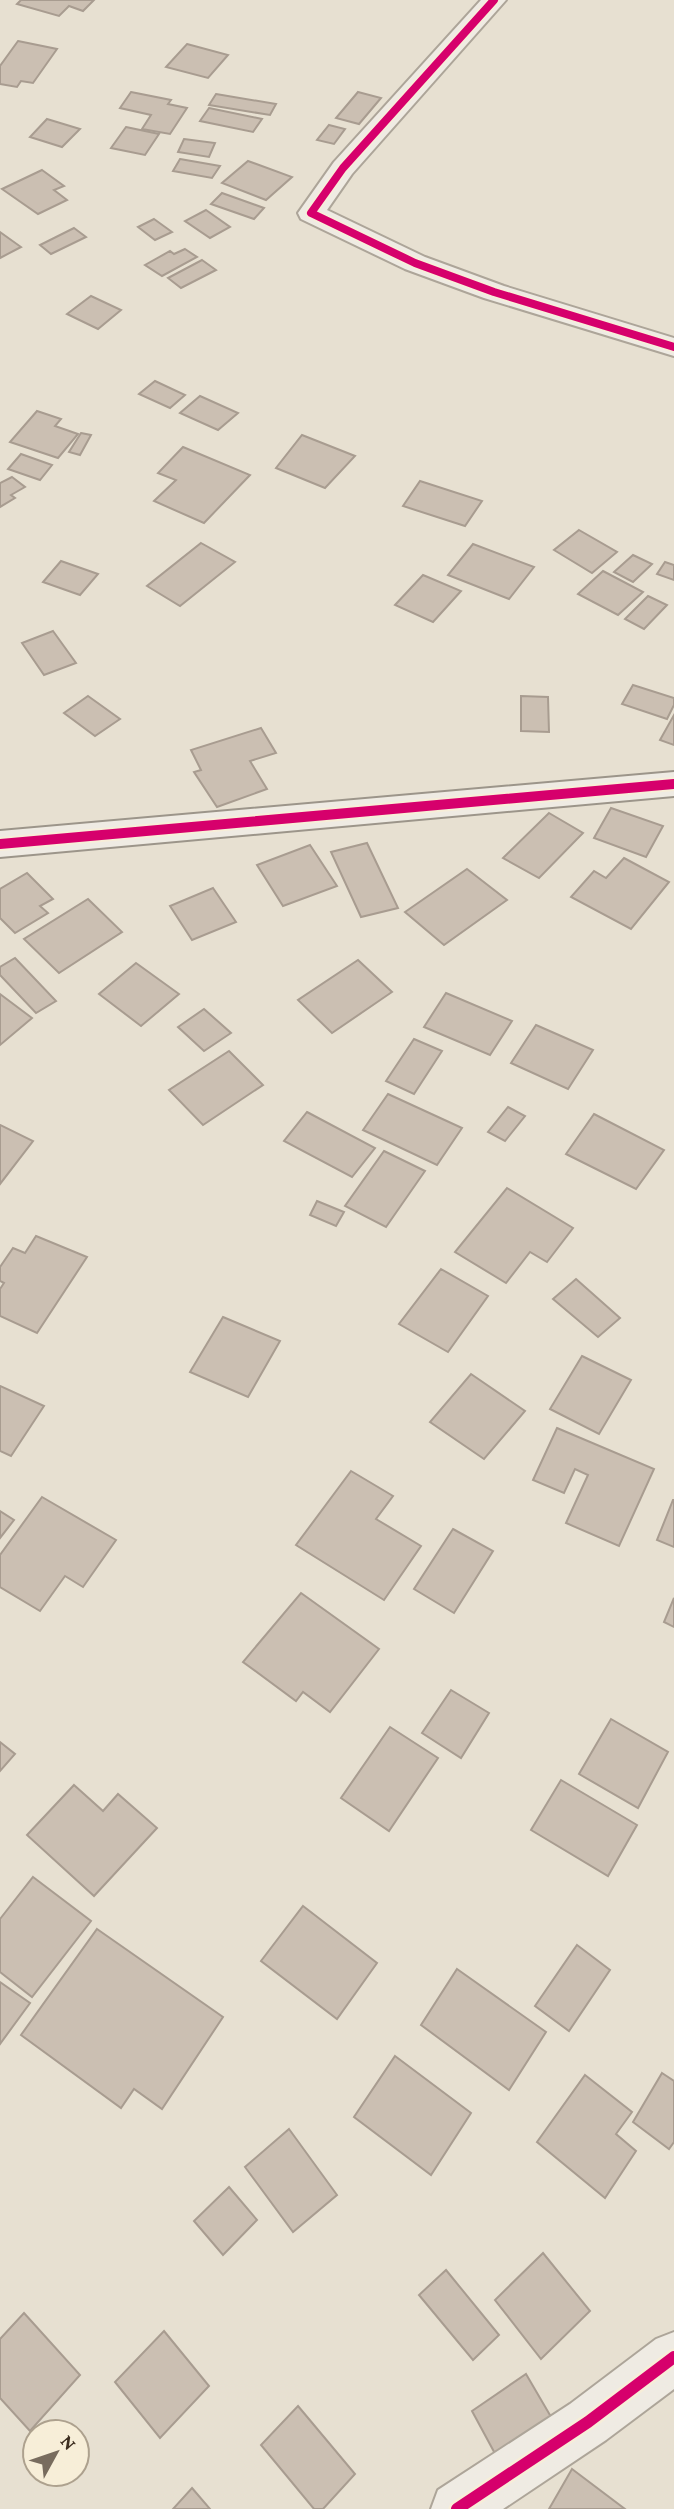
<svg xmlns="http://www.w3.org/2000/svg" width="674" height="2509" font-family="'Crimson Pro',serif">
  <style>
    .building { fill: #cbbfb2; stroke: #a89c90; stroke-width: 2 }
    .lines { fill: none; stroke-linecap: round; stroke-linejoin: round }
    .street-casing { stroke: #ada599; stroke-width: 4 }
    .secondary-casing { stroke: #9c958a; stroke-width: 4 }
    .street { fill: #efebe3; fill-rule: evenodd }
    .secondary { fill: #efebe3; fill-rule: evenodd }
    .cycleway-far2-casing { stroke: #f7eed8; stroke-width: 11 }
    .cycleway-far1-casing { stroke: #f7eed8; stroke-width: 14 }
    .cycleway-casing { stroke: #f7eed8; stroke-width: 17 }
    .cycleway-far2 { stroke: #d6006c; stroke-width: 8 }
    .cycleway-far1 { stroke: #d6006c; stroke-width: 10 }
    .cycleway { stroke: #d6006c; stroke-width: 12 }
  </style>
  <rect width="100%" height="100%" fill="#e7e0d1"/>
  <g class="building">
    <polygon points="21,0 94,0 83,11 69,6 59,16 17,4"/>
    <polygon points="18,41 57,49 33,83 21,81 17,87 0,84 0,66"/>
    <polygon points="187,44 228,55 208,78 166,67"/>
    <polygon points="131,92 171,100 168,104 187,108 170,134 142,129 151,115 120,108"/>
    <polygon points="358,92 381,98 359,124 336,118"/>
    <polygon points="216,94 276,104 270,115 209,105"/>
    <polygon points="209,108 262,119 253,132 200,121"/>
    <polygon points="47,119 80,129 62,147 30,137"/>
    <polygon points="329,125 345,129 334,144 317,140"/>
    <polygon points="126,127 159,134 145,155 111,148"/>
    <polygon points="184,139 215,143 209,157 178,152"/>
    <polygon points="180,159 220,166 212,178 173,171"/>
    <polygon points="248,161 292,177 266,200 222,183"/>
    <polygon points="42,170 64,186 54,190 67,200 38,214 2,189"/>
    <polygon points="222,193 264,208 254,219 211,204"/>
    <polygon points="206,210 230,227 210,238 185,221"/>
    <polygon points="154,219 172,232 155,240 138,227"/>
    <polygon points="74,228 86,237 51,254 40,245"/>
    <polygon points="0,232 21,247 0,258"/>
    <polygon points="185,249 197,257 162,276 145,265 170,251 174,254"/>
    <polygon points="202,260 216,270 181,288 168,278"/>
    <polygon points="91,296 121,310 98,329 67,314"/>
    <polygon points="155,381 185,395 170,408 139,394"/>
    <polygon points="200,396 238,413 218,430 180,413"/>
    <polygon points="37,411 61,419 55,426 78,434 58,458 10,442"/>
    <polygon points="81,433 91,435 80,455 69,452"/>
    <polygon points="302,435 355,456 325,488 276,468"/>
    <polygon points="183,447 250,475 204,523 154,501 176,480 158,473"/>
    <polygon points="21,454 52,465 40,480 8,469"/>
    <polygon points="12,477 25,487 11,495 15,498 0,507 0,483"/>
    <polygon points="420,481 482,501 465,526 403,506"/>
    <polygon points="579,530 617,552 592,573 554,550"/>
    <polygon points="201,543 235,562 180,606 147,586"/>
    <polygon points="473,544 534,567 509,599 448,575"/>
    <polygon points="633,555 652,564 633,582 614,572"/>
    <polygon points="61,561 98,574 80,595 43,582"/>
    <polygon points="665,562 674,565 674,580 657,574"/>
    <polygon points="603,571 643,592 618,615 578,594"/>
    <polygon points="423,575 461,591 433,622 395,605"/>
    <polygon points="648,596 667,605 644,629 625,619"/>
    <polygon points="53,631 76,663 44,675 22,643"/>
    <polygon points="633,685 674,698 674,705 667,719 622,704"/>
    <polygon points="88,696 120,719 95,736 64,713"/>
    <polygon points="521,696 548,697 549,732 521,731"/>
    <polygon points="674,715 674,745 660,740"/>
    <polygon points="261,728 276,753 250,761 267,789 217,807 194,772 201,770 191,750"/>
    <polygon points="611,808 663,826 646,857 594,838"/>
    <polygon points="549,813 583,833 539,878 503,858"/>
    <polygon points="367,843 398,908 361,917 331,852"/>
    <polygon points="310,845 337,886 283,906 257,865"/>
    <polygon points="624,858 669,882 631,929 571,897 594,871 606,878"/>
    <polygon points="467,869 507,900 444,945 405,912"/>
    <polygon points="27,873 53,899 40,906 48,913 15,933 0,918 0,889"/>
    <polygon points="213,888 236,922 192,940 170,906"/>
    <polygon points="88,899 122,932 59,973 24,939"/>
    <polygon points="15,958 56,1001 36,1013 0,975 0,967"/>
    <polygon points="358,960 392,992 332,1033 298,1000"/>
    <polygon points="136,963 179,994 141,1026 99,994"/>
    <polygon points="446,993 512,1021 490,1055 424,1027"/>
    <polygon points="0,994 32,1018 0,1045"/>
    <polygon points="204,1009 231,1033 204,1051 178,1027"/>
    <polygon points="536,1025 593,1050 568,1089 511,1063"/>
    <polygon points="414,1039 442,1051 414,1094 386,1081"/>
    <polygon points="229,1051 263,1085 203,1125 169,1090"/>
    <polygon points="388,1094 462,1128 437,1165 363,1130"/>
    <polygon points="508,1107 525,1116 505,1141 488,1132"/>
    <polygon points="307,1112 375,1148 352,1177 284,1141"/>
    <polygon points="594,1114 664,1150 636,1189 566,1154"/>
    <polygon points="0,1125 33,1141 0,1184"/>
    <polygon points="384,1151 425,1171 386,1227 345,1206"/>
    <polygon points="507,1188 573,1228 547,1262 530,1252 506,1283 455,1252"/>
    <polygon points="317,1201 344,1212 336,1226 310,1215"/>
    <polygon points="36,1236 87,1257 37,1333 0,1316 0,1289 4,1283 0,1281 0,1267 13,1248 25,1253"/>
    <polygon points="441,1269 488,1296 448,1352 399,1324"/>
    <polygon points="576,1279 620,1318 598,1337 553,1299"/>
    <polygon points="223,1317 280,1341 248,1397 190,1372"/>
    <polygon points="582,1356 631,1380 599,1434 550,1409"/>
    <polygon points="471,1374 525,1411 484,1459 430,1422"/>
    <polygon points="0,1386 44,1406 11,1456 0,1451"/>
    <polygon points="557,1428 654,1469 619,1546 566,1523 588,1475 575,1469 564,1493 533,1480"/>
    <polygon points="351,1471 393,1496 376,1519 421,1546 384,1600 296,1545"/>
    <polygon points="42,1497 116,1540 83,1587 65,1576 40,1611 0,1587 0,1555"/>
    <polygon points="673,1500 674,1500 674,1547 657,1540"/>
    <polygon points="0,1511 14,1520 0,1538"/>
    <polygon points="453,1529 493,1551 454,1613 414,1589"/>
    <polygon points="301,1593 379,1649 330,1712 303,1692 296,1701 243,1662"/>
    <polygon points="674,1598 674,1627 664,1622"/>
    <polygon points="451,1690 489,1713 461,1758 422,1733"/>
    <polygon points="611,1719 668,1752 638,1808 579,1774"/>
    <polygon points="390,1727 438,1758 389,1831 341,1798"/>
    <polygon points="0,1742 15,1754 0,1771"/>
    <polygon points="561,1780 637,1825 608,1876 531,1830"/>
    <polygon points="74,1785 103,1811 118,1794 157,1828 94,1896 27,1835"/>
    <polygon points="33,1877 91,1921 32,1997 0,1972 0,1919"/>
    <polygon points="303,1906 377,1963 337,2019 261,1961"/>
    <polygon points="97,1929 223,2017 162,2109 134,2089 121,2108 21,2035"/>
    <polygon points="577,1945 610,1970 569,2031 535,2006"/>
    <polygon points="457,1969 546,2032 509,2090 421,2025"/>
    <polygon points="0,1982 30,2003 0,2044"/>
    <polygon points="395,2056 471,2113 431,2175 354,2117"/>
    <polygon points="662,2073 674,2081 674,2142 669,2149 633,2122"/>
    <polygon points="585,2075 632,2112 616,2134 636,2151 605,2198 537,2142"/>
    <polygon points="289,2129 337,2195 293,2232 245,2167"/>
    <polygon points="229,2187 257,2220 223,2255 194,2221"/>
    <polygon points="543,2253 590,2311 541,2359 495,2300"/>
    <polygon points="446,2270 499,2335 473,2360 419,2295"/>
    <polygon points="24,2313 80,2375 30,2431 0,2398 0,2339"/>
    <polygon points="164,2331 209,2386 160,2438 115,2382"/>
    <polygon points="526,2374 554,2422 499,2461 472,2411"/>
    <polygon points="298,2406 355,2474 323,2509 314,2509 261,2445"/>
    <polygon points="572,2469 625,2509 549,2509"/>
    <polygon points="192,2488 210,2509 173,2509"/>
  </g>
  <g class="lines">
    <defs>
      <g id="street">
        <polygon points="481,0 506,0 352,174 327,210 425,257 504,286 674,338 674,356 484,298 405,269 301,219 298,213 334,162"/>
        <polygon points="674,2332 674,2389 606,2440 503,2509 431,2509 438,2490 570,2404 656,2339"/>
      </g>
      <polygon id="secondary" points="674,772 674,796 0,857 0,831"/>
    </defs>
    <use href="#street" class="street-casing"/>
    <use href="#secondary" class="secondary-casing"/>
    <use href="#street" class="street"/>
    <use href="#secondary" class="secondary"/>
    <defs>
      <polyline id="cycleway-far2" points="494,0 343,168 311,213 415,263 494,292 674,347"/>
      <polyline id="cycleway-far1" points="0,844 674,784"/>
      <polyline id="cycleway" points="457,2509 588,2422 674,2357"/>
    </defs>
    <use href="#cycleway-far2" class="cycleway-far2-casing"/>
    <use href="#cycleway-far1" class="cycleway-far1-casing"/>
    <use href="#cycleway" class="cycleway-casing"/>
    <use href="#cycleway-far2" class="cycleway-far2"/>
    <use href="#cycleway-far1" class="cycleway-far1"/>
    <use href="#cycleway" class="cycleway"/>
  </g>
  <g transform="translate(56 2453) rotate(50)"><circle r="33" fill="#f7eed8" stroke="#ada18e" stroke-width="2"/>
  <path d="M0-5L12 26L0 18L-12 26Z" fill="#786c5e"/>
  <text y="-10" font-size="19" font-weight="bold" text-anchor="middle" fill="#3d2e20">N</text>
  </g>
</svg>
